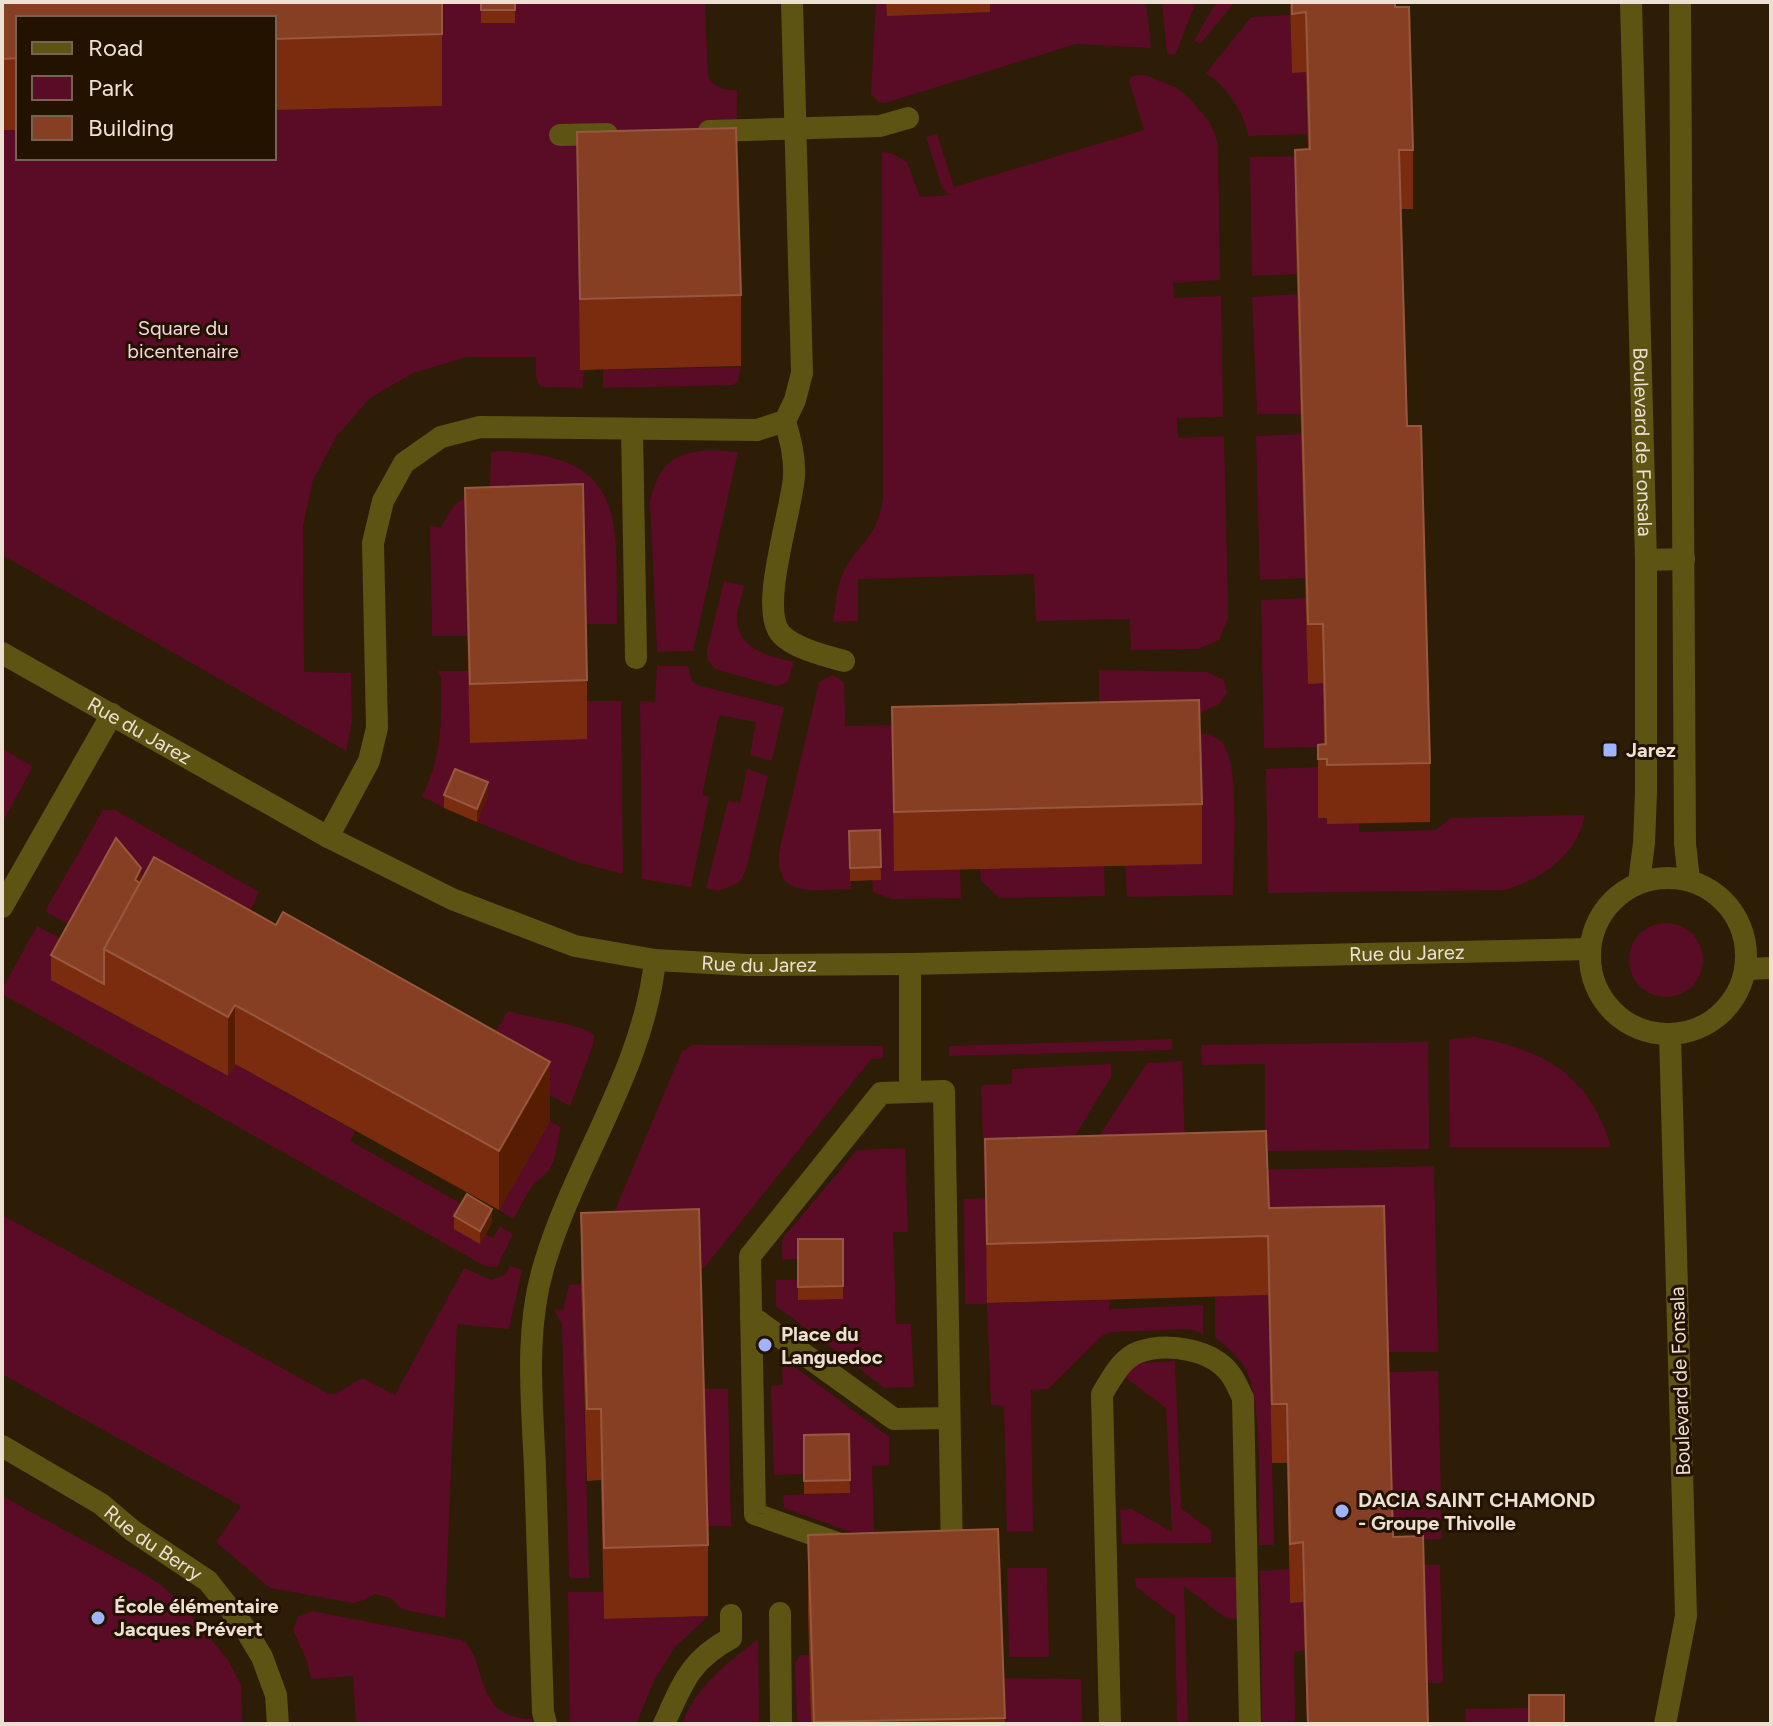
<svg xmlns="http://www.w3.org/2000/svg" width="1773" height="1726" font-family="Figtree,sans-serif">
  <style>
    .green { fill: #5a0c27 }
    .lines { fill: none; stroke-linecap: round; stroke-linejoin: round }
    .service { stroke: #5d5313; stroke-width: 22 }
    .pedestrian { stroke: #5d5313; stroke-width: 22 }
    .minor { stroke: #5d5313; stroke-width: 22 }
    .tertiary { stroke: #5d5313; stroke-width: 22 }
    .wall { fill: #7b2c0f }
    .shaded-wall { fill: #561d02 }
    .building { fill: #873f24; stroke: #97583f; stroke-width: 2 }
    .poi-dot { fill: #a0b3fd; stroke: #231200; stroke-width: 3 }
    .labels { text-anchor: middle; stroke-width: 6; stroke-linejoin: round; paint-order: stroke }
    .park-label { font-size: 20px; fill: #f1d6db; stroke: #231200 }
    .street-label { font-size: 20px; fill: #ece0d3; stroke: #231200 }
    .poi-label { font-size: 20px; font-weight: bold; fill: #ece0d3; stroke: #231200; text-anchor: start }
  </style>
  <rect width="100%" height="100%" fill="#2d1c06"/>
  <g class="green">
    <path d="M441,2H705L708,77C716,89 723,90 737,90L736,200L584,370L583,388L541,387L536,377V357H467L413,373L370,398L336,437L313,480L303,526L304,672L351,673L352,721L346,751L2,555V130L18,129V158H274V110L442,106Z"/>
    <polygon points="876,2 886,2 887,15 990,2 1146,2 1151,48 1076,44 885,103 879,102 871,94"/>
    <polygon points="1162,2 1196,2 1175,55 1167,54"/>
    <polygon points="1216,2 1235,2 1200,44 1194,41"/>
    <path d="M1290,15L1292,72H1306L1307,134L1248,136C1244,111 1227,87 1206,73L1251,17Z"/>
    <path d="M1145,75L1177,88L1190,99L1208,120L1215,134L1218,145L1220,280L1173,283L1174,298L1221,296L1223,417L1177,418L1178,438L1224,436L1228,602V618L1219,640L1198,649L1131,650L1130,619L1036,621L1034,574L858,579V621L833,622C836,606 836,586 844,571C860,541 878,537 883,498L882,152L891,153L907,162L920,197L949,195L942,188L926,137L937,134L954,187L1144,130L1129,81L1132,76Z"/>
    <polygon points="1308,156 1295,210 1297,274 1252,276 1250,157"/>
    <polygon points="1297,294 1301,414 1257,414 1252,297"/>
    <polygon points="741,367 738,381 733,385 603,388 603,370"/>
    <polygon points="1302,434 1306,578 1260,580 1256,436"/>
    <path d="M712,450L738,452L693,651L657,652L650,501C660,463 673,452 712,450Z"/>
    <path d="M505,451C631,457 615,525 617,624H584L466,547L467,636H432L430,525L441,528C451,504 464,494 490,489L491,452Z"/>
    <path d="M724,581L744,586C742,596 737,607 737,618C737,650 771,657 794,662L787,683L776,686L715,669L707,659V650Z"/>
    <polygon points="1306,598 1308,683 1323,683 1325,747 1264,748 1261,600"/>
    <polygon points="657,666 688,666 692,681 697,685 784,707 772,761 750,755 756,722 719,715 702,795 709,797 691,887 642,879 640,701 655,702"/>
    <path d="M1099,670L1207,672L1224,680L1227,693L1219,704L1199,714L960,869L961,898L892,899L873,892L872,880L849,844L851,889C817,889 775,901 779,852L819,682L833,675L844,682L845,726L1099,722Z"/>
    <path d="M438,671H468L586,701H621L623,874L577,862L477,822L488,795L455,782L444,808L422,796C443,754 441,723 441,678Z"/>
    <path d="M1199,733C1211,735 1218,736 1225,747C1240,773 1233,862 1233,895L1127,897L1125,865Z"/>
    <polygon points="2,748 33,767 2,823"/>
    <path d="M1325,767L1318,818H1327V824L1359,823V832L1436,830L1450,818L1585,815C1577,855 1542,879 1505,890L1268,893L1266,769Z"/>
    <polygon points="747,769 768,776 746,870 739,883 718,891 706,888 728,801 740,803"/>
    <polygon points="103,810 115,810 259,892 228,958 79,930 45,911"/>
    <polygon points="1104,866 1105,896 1000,898 981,881 980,869"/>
    <circle cx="1666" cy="960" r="37"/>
    <polygon points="37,926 71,944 52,980 227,1076 235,1064 355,1131 350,1141 467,1207 485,1234 493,1238 500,1226 513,1234 497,1267 485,1266 2,994 2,989"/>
    <path d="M508,1011C527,1018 584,1024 594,1035L593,1045L570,1106L481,1057Z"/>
    <path d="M1475,1037C1546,1051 1589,1075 1611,1147H1450L1449,1039Z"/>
    <polygon points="1172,1039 1172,1050 949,1056 949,1046"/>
    <polygon points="1428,1042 1429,1149 1265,1151 1265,1064 1202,1065 1201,1045"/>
    <polygon points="693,1045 883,1046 883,1058 871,1059 704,1268 589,1272 682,1051"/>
    <polygon points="1182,1061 1187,1194 1070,1181 1147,1063"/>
    <polygon points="1111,1064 1111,1077 1046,1183 987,1303 1109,1300 1109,1309 1203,1305 1203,1334 1190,1329 1114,1332 1103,1335 1048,1389 1031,1390 1033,1531 1007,1532 1004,1406 991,1405 987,1304 965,1304 964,1199 985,1198 981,1085 1012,1084 1012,1069"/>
    <polygon points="550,1121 561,1127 554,1160 549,1170 532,1186 513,1219 499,1210"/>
    <polygon points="905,1148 908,1232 893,1232 896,1324 911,1324 914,1387 885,1388 776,1306 776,1280 798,1280 798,1299 798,1259 782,1260 782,1239 857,1150"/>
    <polygon points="1434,1166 1438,1352 1387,1352 1269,1267 1207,1171"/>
    <polygon points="2,1215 329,1394 335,1394 362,1378 395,1395 464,1268 491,1280 505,1275 510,1266 522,1270 509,1329 457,1324 445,1618 401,1609 391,1598 375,1594 364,1600 353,1603 270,1588 216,1542 241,1506 2,1374"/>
    <polygon points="581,1284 589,1578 569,1578 562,1324 554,1309 563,1310 569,1285"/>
    <path d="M1268,1295L1274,1545H1259C1258,1504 1264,1401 1245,1368C1237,1355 1226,1346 1215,1337V1296Z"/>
    <polygon points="1175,1361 1181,1508 1211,1531 1211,1543 1122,1544 1120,1510 1132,1509 1172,1532 1166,1408 1122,1375 1138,1363"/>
    <polygon points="793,1366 889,1437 889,1465 872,1466 874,1532 851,1532 784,1508 783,1495 850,1493 804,1447 804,1474 774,1475 771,1386 783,1385 782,1367"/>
    <polygon points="1438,1371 1442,1539 1414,1540 1413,1519 1391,1520 1387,1372"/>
    <polygon points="702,1389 728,1389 731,1526 705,1526"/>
    <polygon points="2,1496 134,1568 161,1585 182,1604 228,1660 241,1685 242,1724 2,1724"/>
    <polygon points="1392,1565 1440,1565 1443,1683 1425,1683"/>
    <polygon points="1007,1568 1047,1568 1049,1657 1009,1657"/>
    <polygon points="1289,1569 1290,1602 1303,1602 1305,1650 1294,1652 1295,1724 1262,1724 1260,1571"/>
    <polygon points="1236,1577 1237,1619 1226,1618 1184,1586 1188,1724 1177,1724 1175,1616 1136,1587 1135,1578"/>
    <polygon points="568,1592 603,1592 604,1619 708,1616 674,1648 655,1679 636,1724 570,1724"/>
    <path d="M312,1611L461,1640C489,1655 470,1719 532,1719L533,1724H356L353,1676L311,1679L307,1661L293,1630L298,1617Z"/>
    <path d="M758,1639L759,1724H682C697,1685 727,1664 758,1639Z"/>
    <polygon points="801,1655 809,1655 811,1724 797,1724 795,1662"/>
    <polygon points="1000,1678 1081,1679 1082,1724 1002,1724"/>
    <polygon points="1529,1708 1529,1724 1466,1724 1465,1709"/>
  </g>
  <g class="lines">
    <g class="service">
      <polyline points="709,131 880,126 908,118"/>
      <polyline points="560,135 607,134"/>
      <path d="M785,421C790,439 795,456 794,476C792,511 758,609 781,634C793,648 826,656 844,661"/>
      <polyline points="632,429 636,658"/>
      <polyline points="1646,560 1684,559"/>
      <polyline points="2,907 112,714"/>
      <polyline points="780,1613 781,1724"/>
      <path d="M546,1724L543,1712C540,1631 538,1549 535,1468C532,1400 524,1328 545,1262C576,1160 644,1068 655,960"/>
      <path d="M664,1724C683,1683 689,1661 731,1638V1615"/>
      <path d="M1110,1724L1102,1394C1111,1380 1121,1358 1139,1352C1167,1342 1213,1349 1231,1375C1236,1382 1239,1390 1243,1398L1250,1724"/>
    </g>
    <g class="pedestrian">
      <polyline points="910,964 910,1091"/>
      <polygon points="944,1091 952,1557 880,1558 755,1514 750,1256 881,1093"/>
      <polyline points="751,1316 894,1419 949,1418"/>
    </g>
    <g class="minor">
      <path id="s1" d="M2,653L328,837L452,899L575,946L655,960L747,965L910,964L1590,949"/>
      <polyline points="328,837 369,761 377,728 373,543 383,501 404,463 441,437 480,427 757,430 785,421 795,400 802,373 792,2"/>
      <polyline points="1747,969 1771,968"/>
      <path id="s2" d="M2,1446L101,1504L133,1531L208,1581L244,1627L262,1657L276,1695L278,1724"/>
    </g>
    <g class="tertiary">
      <path id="s3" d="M1631,2L1646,560V793L1644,843L1639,882"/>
      <polyline points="1680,2 1685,843 1689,880"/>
      <circle cx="1668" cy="956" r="78"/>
      <polyline points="1665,1724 1686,1616 1670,1035"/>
    </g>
  </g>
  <g class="wall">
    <polygon points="2,2 442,2 442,106 274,110 274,18 18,18 18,130 2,130"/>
    <rect x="481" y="2" width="34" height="21"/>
    <polygon points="886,2 990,2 990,12 887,16"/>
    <polygon points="1290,2 1395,2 1413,150 1413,209 1400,209 1407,426 1430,763 1430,822 1327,824 1327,818 1318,818 1318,745 1324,744 1323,683 1308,684 1295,209 1295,150 1308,149 1306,72 1292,73"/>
    <polygon points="577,132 741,295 741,366 580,370"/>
    <polygon points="465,488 587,680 587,739 470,743 465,547"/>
    <polygon points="892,707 1202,804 1202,864 894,871"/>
    <polygon points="444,795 488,795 477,822 444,808"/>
    <polygon points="880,830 881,880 850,881 849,831"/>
    <polygon points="141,881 550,1121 499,1210 235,1064 228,1076 51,980 51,955"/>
    <polygon points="985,1139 1269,1208 1393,1537 1428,1724 1307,1724 1303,1602 1290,1603 1287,1463 1272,1463 1268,1295 987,1303"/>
    <polygon points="581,1213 708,1545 708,1616 604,1619 601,1480 587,1481 581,1284"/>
    <polygon points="454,1216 492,1222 480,1244 454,1229"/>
    <polygon points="798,1239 843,1239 843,1299 798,1300"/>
    <polygon points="849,1434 850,1493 804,1494 804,1435"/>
    <polygon points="998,1529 1005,1724 811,1724 808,1613 808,1535"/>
  </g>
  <g class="shaded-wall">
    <polygon points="488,782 488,795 477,822 477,809"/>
    <polygon points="141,868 141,892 135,880"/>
    <polygon points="235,1005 235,1064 228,1076 228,1017"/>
    <polygon points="550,1062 550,1121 499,1210 499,1151"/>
    <polygon points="492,1209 492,1222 480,1244 480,1231"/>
  </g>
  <g class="building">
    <polygon points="2,2 442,2 442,34 274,39 274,18 18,18 18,58 2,59"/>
    <rect x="481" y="2" width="34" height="8"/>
    <polygon points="1292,2 1395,2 1395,7 1409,7 1413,150 1399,150 1407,426 1421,426 1430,763 1327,765 1327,759 1318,759 1318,745 1326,744 1323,624 1308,624 1295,150 1310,149 1306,12 1292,14"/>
    <polygon points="736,128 741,295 580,299 577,132"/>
    <polygon points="583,484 587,680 470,684 465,488"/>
    <polygon points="1199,700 1202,804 894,812 892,707"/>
    <polygon points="455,769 488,782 477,809 444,795"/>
    <polygon points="880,830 881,867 850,868 849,831"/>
    <polygon points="116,838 141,868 135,880 140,883 104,949 104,984 51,955"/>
    <polygon points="154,857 276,925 283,912 550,1062 499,1151 235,1005 228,1017 104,949"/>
    <polygon points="1266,1131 1269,1208 1384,1206 1393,1537 1423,1536 1428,1724 1308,1724 1303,1542 1290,1544 1287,1404 1272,1404 1268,1236 987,1244 985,1139"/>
    <polygon points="467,1194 492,1209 480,1231 454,1216"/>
    <polygon points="699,1209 708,1545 604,1548 601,1409 587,1409 581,1213"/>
    <polygon points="798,1239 843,1239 843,1286 798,1287"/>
    <polygon points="849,1434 850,1480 804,1481 804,1435"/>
    <polygon points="998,1529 1005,1718 814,1722 808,1535"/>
    <rect x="1529" y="1695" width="35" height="29"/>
  </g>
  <g class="poi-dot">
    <rect x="1602" y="742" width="16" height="16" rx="4"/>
    <circle cx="765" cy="1345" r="8"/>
    <circle cx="1342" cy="1511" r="8"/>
    <circle cx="98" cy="1618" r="8"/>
  </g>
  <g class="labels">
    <g class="park-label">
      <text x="183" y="335">Square du<tspan x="183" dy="23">bicentenaire</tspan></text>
    </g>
    <g class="street-label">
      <text dy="7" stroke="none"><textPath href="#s3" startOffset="440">Boulevard de Fonsala</textPath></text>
      <text dy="7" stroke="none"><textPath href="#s1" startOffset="158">Rue du Jarez</textPath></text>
      <text dy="7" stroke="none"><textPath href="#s1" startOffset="1478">Rue du Jarez</textPath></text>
      <text dy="7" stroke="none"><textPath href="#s1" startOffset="830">Rue du Jarez</textPath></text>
      <text transform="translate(1680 1381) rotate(-92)" y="7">Boulevard de Fonsala</text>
      <text dy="7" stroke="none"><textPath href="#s2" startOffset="180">Rue du Berry</textPath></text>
    </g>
    <g class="poi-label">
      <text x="1626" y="757">Jarez</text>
      <text x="781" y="1341">Place du<tspan x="781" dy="23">Languedoc</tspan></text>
      <text x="1358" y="1507">DACIA SAINT CHAMOND<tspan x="1358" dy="23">- Groupe Thivolle</tspan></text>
      <text x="114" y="1613">École élémentaire<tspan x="114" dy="23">Jacques Prévert</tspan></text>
    </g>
  </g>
  <rect width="1773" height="1726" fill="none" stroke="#ece0d3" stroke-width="8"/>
  <rect x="16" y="16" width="260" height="144" fill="#231200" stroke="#736454" stroke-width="2"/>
  <rect x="32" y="42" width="40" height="12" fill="#5d5313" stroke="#736454" stroke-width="2"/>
  <text x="88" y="56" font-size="24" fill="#ece0d3">Road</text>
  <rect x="32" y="76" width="40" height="24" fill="#5a0c27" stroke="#736454" stroke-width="2"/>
  <text x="88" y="96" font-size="24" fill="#ece0d3">Park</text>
  <rect x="32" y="116" width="40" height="24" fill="#873f24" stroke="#736454" stroke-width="2"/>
  <text x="88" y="136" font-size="24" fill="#ece0d3">Building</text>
</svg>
